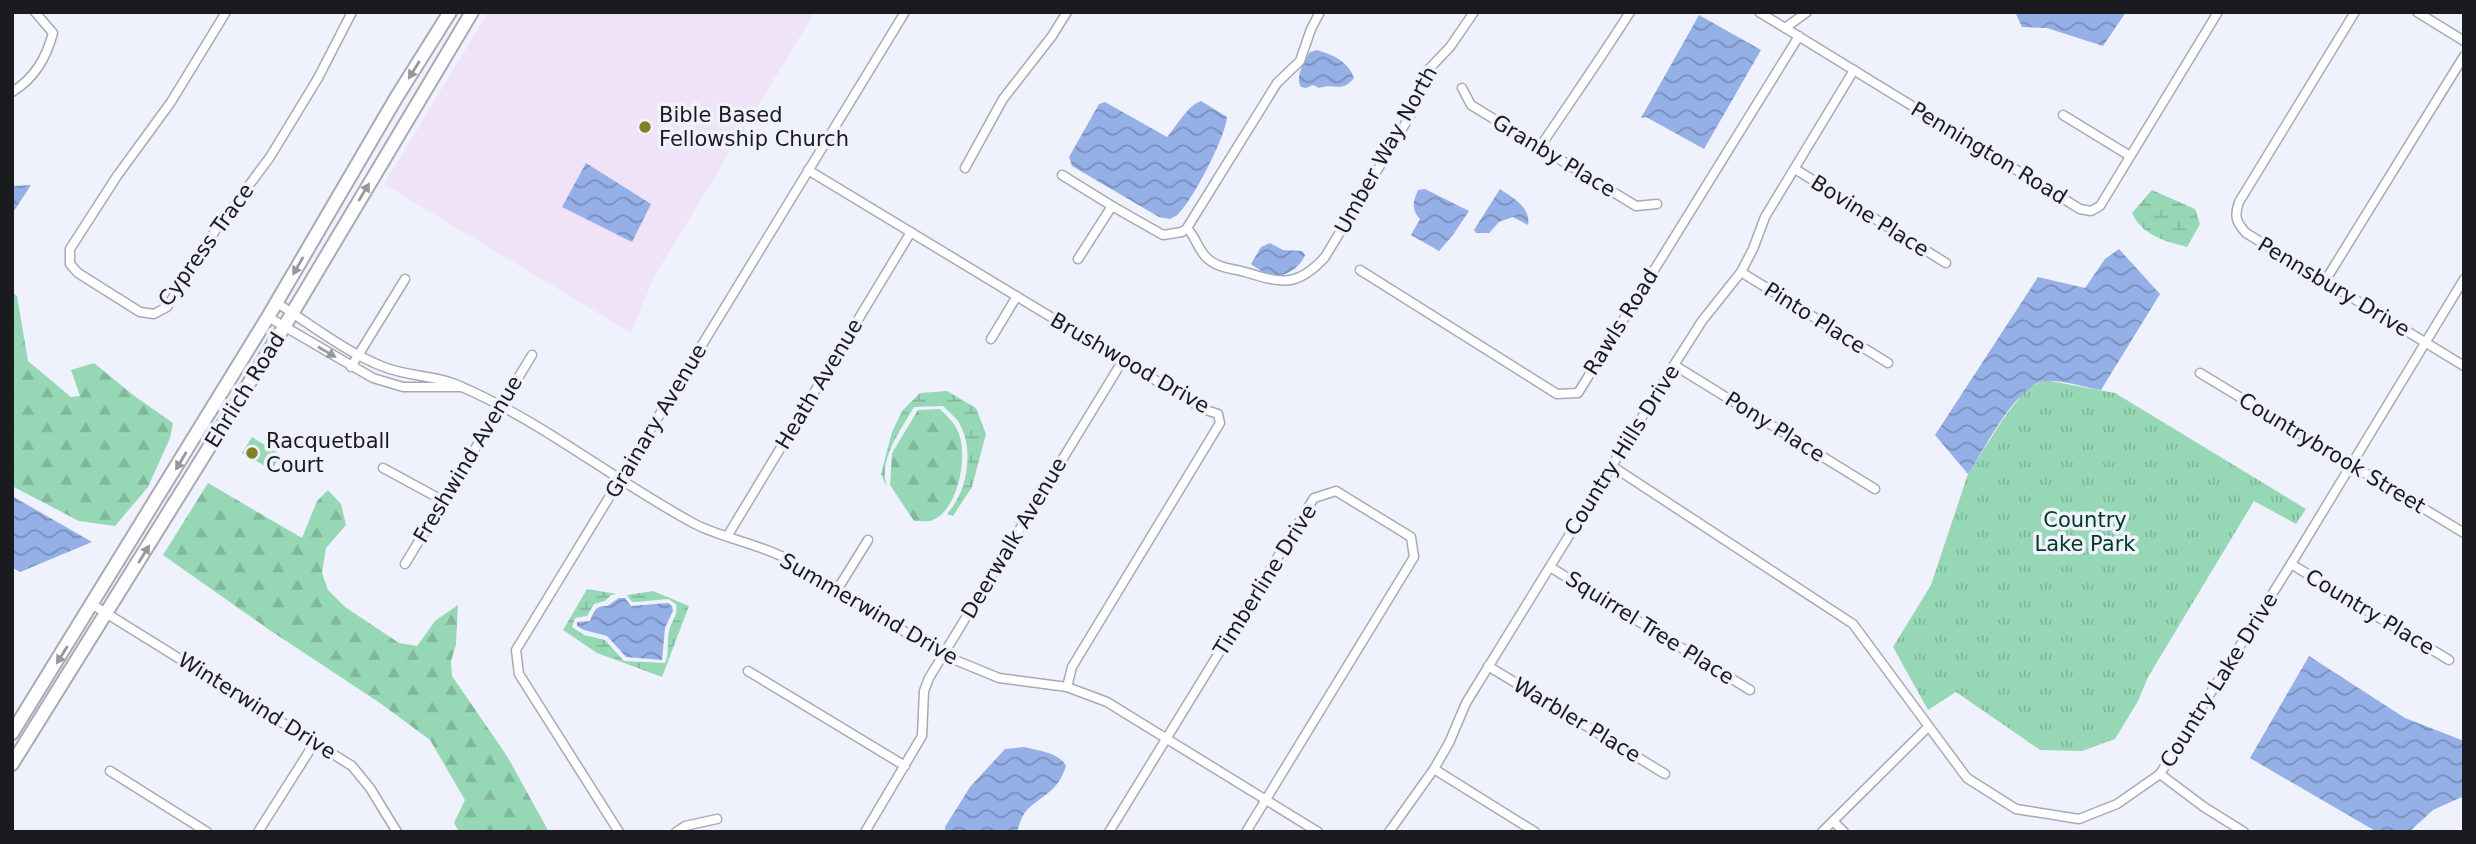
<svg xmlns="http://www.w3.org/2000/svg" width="2476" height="844" font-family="'DejaVu Sans',sans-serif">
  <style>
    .commercial { fill: #f0e3f7 }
    .grass { fill: url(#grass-tufts) }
    .forest { fill: url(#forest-firs) }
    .wetland { fill: url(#wetland-marsh) }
    .pitch { fill: #96d7b5 }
    .water { fill: url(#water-waves) }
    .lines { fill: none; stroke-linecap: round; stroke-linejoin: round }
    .minor-casing { stroke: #a7aab4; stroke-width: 11 }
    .secondary-casing { stroke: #a7aab4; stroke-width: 16 }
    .minor { stroke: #fff; stroke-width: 8 }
    .secondary { stroke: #fff; stroke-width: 12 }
    .oneway { fill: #98989a }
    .poi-dot { fill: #817f28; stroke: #eff2fd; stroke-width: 2.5 }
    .labels { text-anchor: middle; stroke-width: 7; stroke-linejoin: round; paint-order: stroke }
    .poi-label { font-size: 21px; fill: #1a1b1f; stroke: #eff2fd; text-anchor: start }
    .street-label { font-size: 21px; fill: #1a1b1f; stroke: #eff2fd }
    .park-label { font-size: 21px; fill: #003a24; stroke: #eff2fd }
  </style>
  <defs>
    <pattern id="grass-tufts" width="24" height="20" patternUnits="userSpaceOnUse" patternTransform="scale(1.75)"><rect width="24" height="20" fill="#96d7b5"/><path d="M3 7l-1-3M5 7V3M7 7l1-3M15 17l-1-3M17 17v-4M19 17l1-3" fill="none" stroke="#81b89b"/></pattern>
    <pattern id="forest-firs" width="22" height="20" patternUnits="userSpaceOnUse" patternTransform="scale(1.75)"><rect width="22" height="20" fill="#96d7b5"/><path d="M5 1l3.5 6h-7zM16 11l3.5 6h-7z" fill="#81b89b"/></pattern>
    <pattern id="wetland-marsh" width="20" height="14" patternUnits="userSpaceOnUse" patternTransform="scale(1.75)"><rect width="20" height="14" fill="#96d7b5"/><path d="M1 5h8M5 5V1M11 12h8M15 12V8" fill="none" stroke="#81b89b"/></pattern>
    <pattern id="water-waves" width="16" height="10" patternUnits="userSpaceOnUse" patternTransform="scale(1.75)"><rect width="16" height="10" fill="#95b0e6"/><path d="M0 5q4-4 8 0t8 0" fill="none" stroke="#798eba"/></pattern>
  </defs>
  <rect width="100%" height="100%" fill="#eff2fd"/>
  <polygon class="commercial" points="488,12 815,12 654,277 631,333 384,184"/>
  <polygon class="grass" points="2045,380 2115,393 2306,509 2296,524 2254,501 2148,677 2138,701 2115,739 2082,751 2040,750 1956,692 1928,710 1893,647 1931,585 1968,474 2003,419 2026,389"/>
  <g class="forest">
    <polygon points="12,292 17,296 28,361 71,397 80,396 71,370 94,363 133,395 173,423 170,438 148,487 115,526 79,521 12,486"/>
    <path d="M940,409C948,417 955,423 959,434C968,457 958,513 930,521C926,522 919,521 914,521L890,485L892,453L918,410Z"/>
    <polygon points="208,483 302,538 317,501 328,490 341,504 346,525 326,548 322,573 328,590 345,607 399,643 417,646 435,621 458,605 456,645 451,661 452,676 507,756 549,832 459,832 454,823 465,800 430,740 380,703 271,631 163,555"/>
  </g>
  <g class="wetland">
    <path d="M2152,190L2195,209L2200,224L2187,247C2164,241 2142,235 2132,213Z"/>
    <path d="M947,391L976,408L986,434L972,487L953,516L947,514C968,491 975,448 958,421C954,416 948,411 943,406L914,407C901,430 876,462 888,490L881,474L892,432L902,411L920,393Z"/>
    <path d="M587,589L617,594L611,595L605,601L594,604L587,616L575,618L572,627L584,635L605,640L624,661L665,663C670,652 666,639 670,627C674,618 678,614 676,604L668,599L637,602H632L627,595L653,591L689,606L662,677L597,653L563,630Z"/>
  </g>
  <polygon class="pitch" points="252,437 281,455 272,470 242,453"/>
  <g class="water">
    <polygon points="2015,12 2126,12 2103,46 2047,28 2022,27"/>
    <polygon points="1699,15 1761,50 1704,149 1646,117 1641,118"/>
    <path d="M1317,50C1333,55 1348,61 1354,78C1341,94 1334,82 1319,88L1313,85L1306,88L1301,87C1295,76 1304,62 1310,52Z"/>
    <path d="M1201,101L1227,117C1226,136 1193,200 1179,213C1177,216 1173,217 1170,219L1159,217L1072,166L1069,157L1099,104L1105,102L1167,137C1177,126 1186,107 1201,101Z"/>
    <polygon points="586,163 651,204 632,242 562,207"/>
    <polygon points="31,185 12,214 12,186"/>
    <path d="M1425,189L1469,211L1453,235L1439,251L1411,235L1420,219C1411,209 1413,202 1418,190Z"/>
    <path d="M1500,189C1513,198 1531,207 1528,225L1513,217L1499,222L1489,233H1476L1474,230Z"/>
    <path d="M1270,243L1283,250L1302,251L1305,255C1300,269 1280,281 1266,274C1261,271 1255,267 1251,264L1261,247Z"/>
    <path d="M2119,249L2160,294L2101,390C2084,387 2064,380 2047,381C2017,381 1984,451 1968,474L1935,435L2038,277L2085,288L2105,259Z"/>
    <polygon points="12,496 92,542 20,572 12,567"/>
    <path d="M619,598H625L631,606L668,603L672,606L673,611L665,628L662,660L626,657L607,636L584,630L577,626V622L590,621C594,611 596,605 607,606Z"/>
    <polygon points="2309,656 2405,718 2464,741 2464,796 2433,810 2409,832 2377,832 2250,758"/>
    <path d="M1024,747C1038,751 1059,752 1066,766C1058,790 1048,792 1030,807C1022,813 1020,823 1017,832H945V827L970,787L1005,749Z"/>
  </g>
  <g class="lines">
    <defs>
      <g id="minor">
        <polyline points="226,12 171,102 117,176 70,249 70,264 78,273 140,312 154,314 167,307 215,231 270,157 318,78 352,12"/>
        <polyline points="1759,12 2080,209 2091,211 2100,206 2218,12"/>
        <path d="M2355,12L2239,202C2234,216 2236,222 2246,233L2464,366"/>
        <polyline points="2417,12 2464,41"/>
        <polyline points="1785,28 1807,12"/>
        <polyline points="1462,88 1471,105 1636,206 1657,204"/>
        <path d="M12,92C35,78 46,58 53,33L35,12"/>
        <polyline points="2063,115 2130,156"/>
        <path d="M1540,147C1570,102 1601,58 1630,12"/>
        <polyline points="965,168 1003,99 1052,36 1067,12"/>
        <polyline points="1795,169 1946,263"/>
        <polyline points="808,170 1203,409 1218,414 1220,423 1072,667 1067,687"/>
        <polyline points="1062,175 1112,206 1078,259"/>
        <polyline points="1112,206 1163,235 1182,232 1187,228 1277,83 1300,61 1311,29 1320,12"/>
        <path d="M1187,228C1195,236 1197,247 1205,256C1216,268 1230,268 1245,272C1281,283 1297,288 1325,257L1405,124L1414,108L1426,72L1450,47L1474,12"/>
        <polyline points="1360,270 1557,394 1578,393 1799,36"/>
        <polyline points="1741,272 1888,363"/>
        <polyline points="2325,281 2464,56"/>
        <path d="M268,317L373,378L403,387H462C438,375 409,377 384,367C347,353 310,324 277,303"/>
        <polyline points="991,339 1017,296"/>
        <polyline points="1674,365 1875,489"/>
        <polyline points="351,367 405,279"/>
        <polyline points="2200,373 2464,533"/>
        <path d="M462,387C545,423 616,482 695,524C720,537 754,543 781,556L943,655L999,678L1067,687L1107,702L1318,832"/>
        <polyline points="1612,466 1853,624 1967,778 2016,809 2079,819 2117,804 2160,774 2291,564 2464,279"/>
        <polyline points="383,468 442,500"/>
        <polyline points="728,535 911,232"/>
        <polyline points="405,564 532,355"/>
        <polyline points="2291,564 2449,660"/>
        <polyline points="1550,567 1750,690"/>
        <polyline points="837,590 868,540"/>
        <polyline points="93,605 352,766 370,788 397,832"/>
        <polyline points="1488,666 1665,774"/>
        <polyline points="748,671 905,766"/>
        <polyline points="1434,769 1535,832"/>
        <polyline points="110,771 207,832"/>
        <polyline points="2160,774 2204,807 2244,832"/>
        <polyline points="1833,821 1844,832"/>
        <polyline points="258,832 315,742"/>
        <polyline points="619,832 519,674 516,650 905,12"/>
        <polyline points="676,832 685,826 717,819"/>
        <polyline points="865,832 922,736 924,691 929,678 1123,360"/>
        <polyline points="1109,832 1314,498 1336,491 1411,537 1414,557 1246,832"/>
        <polyline points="1389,832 1434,769 1449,743 1466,703 1674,365 1702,321 1741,272 1753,249 1765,217 1854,70"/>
        <polyline points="1822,832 1928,727"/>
      </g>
      <g id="secondary">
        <polyline points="12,733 268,317 396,98 450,12"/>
        <polyline points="12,764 284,327 472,12"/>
      </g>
    </defs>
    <use href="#minor" class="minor-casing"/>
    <use href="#secondary" class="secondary-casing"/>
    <use href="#minor" class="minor"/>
    <use href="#secondary" class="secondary"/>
  </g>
  <defs><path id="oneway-solid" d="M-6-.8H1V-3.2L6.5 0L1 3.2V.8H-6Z" transform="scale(1.75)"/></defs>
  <g class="oneway">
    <use href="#oneway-solid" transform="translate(414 70) rotate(122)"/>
    <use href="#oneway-solid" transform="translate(364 192) rotate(-59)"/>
    <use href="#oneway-solid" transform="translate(298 266) rotate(120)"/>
    <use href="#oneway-solid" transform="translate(327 352) rotate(30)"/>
    <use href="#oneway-solid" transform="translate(181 461) rotate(121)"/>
    <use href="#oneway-solid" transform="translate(144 554) rotate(-58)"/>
    <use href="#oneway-solid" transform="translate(62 655) rotate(122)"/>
  </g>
  <g class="poi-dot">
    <circle cx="645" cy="127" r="7"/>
    <circle cx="252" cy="453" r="7"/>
  </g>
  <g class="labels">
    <g class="poi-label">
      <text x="659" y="122">Bible Based<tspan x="659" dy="24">Fellowship Church</tspan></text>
      <text x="266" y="448">Racquetball<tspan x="266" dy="24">Court</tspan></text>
    </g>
    <g class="street-label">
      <text transform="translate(1386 150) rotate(-61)" y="7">Umber Way North</text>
      <text transform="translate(1989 153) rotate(31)" y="7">Pennington Road</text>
      <text transform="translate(1554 156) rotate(31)" y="7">Granby Place</text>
      <text transform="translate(1870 216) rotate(32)" y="7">Bovine Place</text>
      <text transform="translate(206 245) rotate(-54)" y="7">Cypress Trace</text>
      <text transform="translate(2334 287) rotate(31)" y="7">Pennsbury Drive</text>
      <text transform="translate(1815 318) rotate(32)" y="7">Pinto Place</text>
      <text transform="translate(1621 322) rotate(-58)" y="7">Rawls Road</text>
      <text transform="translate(1130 363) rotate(30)" y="7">Brushwood Drive</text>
      <text transform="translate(819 384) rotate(-59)" y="7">Heath Avenue</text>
      <text transform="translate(245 390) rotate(-58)" y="7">Ehrlich Road</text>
      <text transform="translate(656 421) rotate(-59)" y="7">Grainary Avenue</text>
      <text transform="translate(1775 427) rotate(32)" y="7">Pony Place</text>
      <text transform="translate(1622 450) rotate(-58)" y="7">Country Hills Drive</text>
      <text transform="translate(2332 453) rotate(31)" y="7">Countrybrook Street</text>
      <text transform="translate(468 459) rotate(-59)" y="7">Freshwind Avenue</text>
      <text transform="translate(1014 538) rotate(-59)" y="7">Deerwalk Avenue</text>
      <text transform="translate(1265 580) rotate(-58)" y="7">Timberline Drive</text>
      <text transform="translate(869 609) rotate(30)" y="7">Summerwind Drive</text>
      <text transform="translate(2370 612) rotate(31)" y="7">Country Place</text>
      <text transform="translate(1650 628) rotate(32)" y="7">Squirrel Tree Place</text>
      <text transform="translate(2219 680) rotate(-58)" y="7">Country Lake Drive</text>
      <text transform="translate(257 706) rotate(32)" y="7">Winterwind Drive</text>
      <text transform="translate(1577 720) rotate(31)" y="7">Warbler Place</text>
    </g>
    <g class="park-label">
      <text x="2085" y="527">Country<tspan x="2085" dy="24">Lake Park</tspan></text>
    </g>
  </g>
  <rect width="2476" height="844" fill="none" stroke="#1a1b1f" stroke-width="28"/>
</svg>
